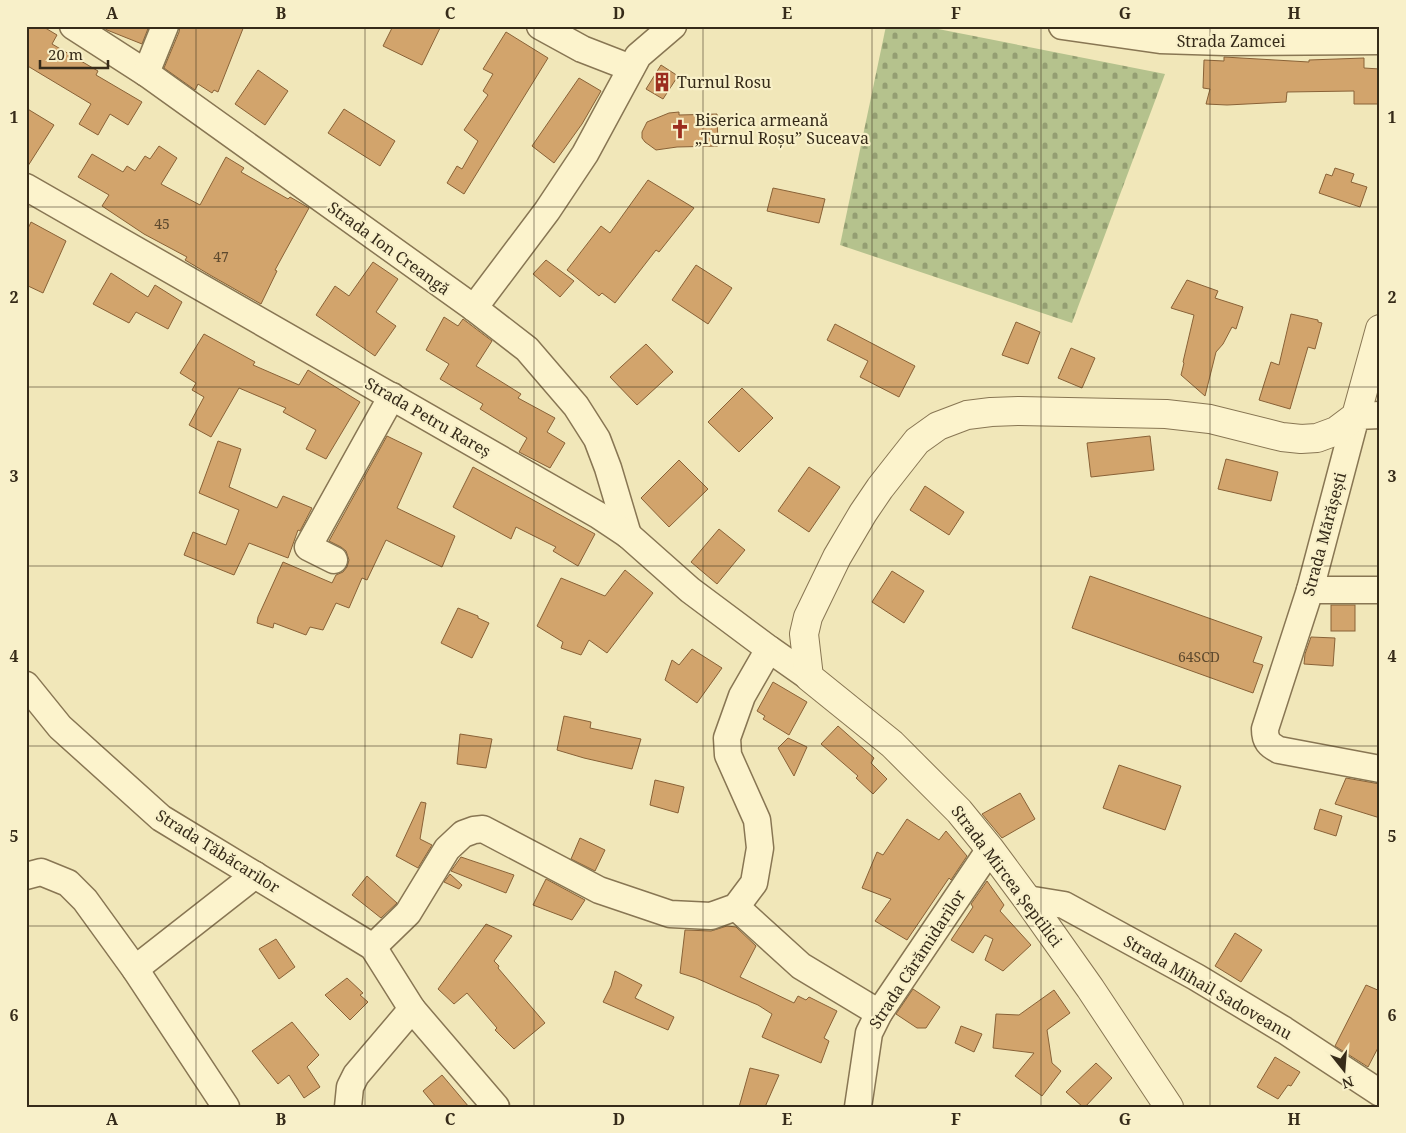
<svg xmlns="http://www.w3.org/2000/svg" width="1406" height="1133" font-family="'Noto Serif',serif">
  <style>
    .cemetery { fill: url(#cemetery-stones) }
    .building { fill: #d2a46c; stroke: #896237 }
    .lines { fill: none; stroke-linecap: round; stroke-linejoin: round }
    .minor-casing { stroke: #887653; stroke-width: 29 }
    .tertiary-casing { stroke: #887653; stroke-width: 30 }
    .minor { stroke: #fcf3cc; stroke-width: 26 }
    .tertiary { stroke: #fcf3cc; stroke-width: 28 }
    .grid { fill: none; stroke: #362b19; stroke-width: 1; stroke-opacity: 0.55 }
    .labels { text-anchor: middle; stroke-width: 4.5; stroke-linejoin: round; paint-order: stroke }
    .number-label { font-size: 14px; fill: #5d492e }
    .street-label { font-size: 16px; fill: #362b19; stroke: #f8f0c9 }
    .poi-label { font-size: 16px; fill: #362b19; stroke: #f8f0c9; text-anchor: start }
    .neatline { fill: none; stroke: #362b19; stroke-width: 2 }
    .grid-label { font-size: 16px; text-anchor: middle; font-weight: bold; fill: #362b19 }
  </style>
  <defs>
    <pattern id="cemetery-stones" width="16" height="16" patternUnits="userSpaceOnUse" patternTransform="scale(1.25)"><rect width="16" height="16" fill="#b5c28d"/><path d="M2 7V4a2 2 0 0 1 4 0v3zM10 15v-3a2 2 0 0 1 4 0v3z" fill="#949e72"/></pattern>
  </defs>
  <rect width="100%" height="100%" fill="#f1e7b9"/>
  <polygon class="cemetery" points="886,26 923,26 1165,74 1072,323 840,245"/>
  <g class="building">
    <polygon points="26,26 42,26 57,35 52,44 98,71 96,75 142,102 128,125 110,114 98,135 79,124 91,104 26,65"/>
    <polygon points="101,26 149,26 142,44 107,30"/>
    <polygon points="180,26 244,26 218,92 214,90 212,93 198,84 195,90 164,68 179,32"/>
    <polygon points="393,26 441,26 422,65 383,46"/>
    <polygon points="506,32 548,58 464,194 447,183 457,166 462,169 478,141 464,130 488,95 483,91 493,74 483,69"/>
    <polygon points="1224,57 1309,62 1309,60 1364,58 1364,68 1380,69 1380,104 1354,104 1354,91 1287,92 1286,102 1227,105 1206,104 1210,89 1203,88 1204,60 1224,61"/>
    <polygon points="661,65 678,76 663,99 646,89"/>
    <polygon points="258,70 288,91 265,125 235,104"/>
    <polygon points="579,78 601,91 582,124 554,163 532,146"/>
    <polygon points="26,108 54,125 26,169"/>
    <polygon points="344,109 395,141 380,166 328,133"/>
    <polygon points="679,112 679,115 717,114 718,146 677,147 656,150 645,142 642,138 642,132 647,122 669,113"/>
    <polygon points="159,146 177,158 161,184 200,205 226,157 244,168 241,172 288,199 290,197 309,208 275,270 277,271 261,304 210,275 185,260 187,257 144,234 102,206 109,195 78,177 92,154 123,172 127,166 135,171 145,156 150,159"/>
    <polygon points="1335,168 1354,174 1351,182 1367,187 1360,207 1319,193 1326,174 1332,176"/>
    <polygon points="648,180 694,208 659,252 656,250 615,303 602,293 599,296 567,270 601,226 610,233"/>
    <polygon points="773,188 825,199 819,223 767,211"/>
    <polygon points="31,222 66,241 43,293 26,285 26,233"/>
    <polygon points="546,260 574,281 560,297 533,274"/>
    <polygon points="373,262 398,279 376,312 396,326 375,356 316,315 335,286 349,296"/>
    <polygon points="696,265 732,288 708,324 672,300"/>
    <polygon points="111,273 148,297 155,285 182,302 168,329 136,312 129,323 93,304"/>
    <polygon points="1187,280 1218,291 1215,298 1243,307 1236,329 1232,327 1223,344 1216,352 1205,396 1181,375 1184,363 1183,362 1194,315 1171,308"/>
    <polygon points="1291,314 1318,320 1318,322 1322,323 1315,349 1308,347 1290,409 1259,400 1271,362 1279,365"/>
    <polygon points="444,317 458,326 463,319 492,341 476,366 521,394 518,398 555,418 547,432 565,443 550,468 519,452 527,438 480,409 483,404 440,379 449,364 426,350"/>
    <polygon points="1016,322 1040,332 1028,364 1002,355"/>
    <polygon points="835,324 915,366 899,397 860,377 868,361 827,340"/>
    <polygon points="204,334 255,362 253,365 299,385 308,370 360,402 326,459 306,449 316,430 283,412 286,408 239,388 211,437 189,425 204,397 192,390 196,383 180,373"/>
    <polygon points="646,344 673,372 637,405 610,377"/>
    <polygon points="1071,348 1095,358 1082,388 1058,378"/>
    <polygon points="742,388 773,418 739,452 708,422"/>
    <polygon points="387,436 422,453 397,508 455,536 442,567 386,540 367,580 362,578 349,608 336,603 323,630 310,627 306,635 274,623 273,628 257,623 258,617 283,562 332,583 336,575 343,572 347,567 349,560 346,551 341,547 329,541"/>
    <polygon points="1150,436 1154,470 1091,477 1087,443"/>
    <polygon points="218,441 241,449 229,487 277,508 283,496 312,508 300,531 298,530 288,558 249,543 234,575 184,555 193,532 226,545 239,510 199,493"/>
    <polygon points="1226,459 1278,472 1271,501 1218,489"/>
    <polygon points="679,460 708,489 669,527 641,498"/>
    <polygon points="473,467 595,534 578,566 553,551 556,547 516,527 511,539 453,507"/>
    <polygon points="809,467 840,487 809,532 778,511"/>
    <polygon points="925,486 964,512 949,535 910,510"/>
    <polygon points="719,529 745,550 717,584 691,562"/>
    <polygon points="625,570 653,593 607,653 589,640 581,655 561,648 563,642 537,626 561,578 605,596"/>
    <polygon points="892,571 924,591 904,623 872,602"/>
    <polygon points="1090,576 1262,637 1253,662 1263,665 1253,693 1072,628"/>
    <rect x="1331" y="605" width="24" height="26"/>
    <polygon points="458,608 478,616 478,618 489,623 472,658 441,643"/>
    <polygon points="1311,637 1335,638 1333,666 1304,664 1305,654"/>
    <polygon points="692,649 722,668 697,703 665,680 672,660 679,665"/>
    <polygon points="773,682 807,702 789,735 763,719 765,716 757,711"/>
    <polygon points="564,716 591,722 590,728 641,739 632,769 584,758 557,750"/>
    <polygon points="838,726 874,758 871,763 887,779 873,794 856,778 858,776 821,744"/>
    <polygon points="460,734 492,739 486,768 457,764"/>
    <polygon points="788,738 807,747 794,776 778,748"/>
    <polygon points="1119,765 1181,786 1165,830 1103,808"/>
    <polygon points="1346,778 1380,784 1380,818 1335,804"/>
    <polygon points="655,780 684,787 678,813 650,805"/>
    <polygon points="1020,793 1035,819 1002,838 982,814"/>
    <polygon points="421,802 426,803 420,839 432,845 418,868 396,856"/>
    <polygon points="1320,809 1342,816 1336,836 1314,829"/>
    <polygon points="907,819 939,840 946,831 967,856 951,880 949,878 907,940 875,921 891,899 862,888 877,852 883,855"/>
    <polygon points="580,838 605,850 595,871 571,859"/>
    <polygon points="461,857 514,875 506,893 451,871"/>
    <polygon points="450,874 462,885 459,889 444,882"/>
    <polygon points="367,876 397,903 381,918 352,895"/>
    <polygon points="546,879 585,900 572,920 533,905"/>
    <polygon points="987,881 1004,905 1000,911 1031,945 1003,971 985,960 993,939 985,935 973,953 951,940 973,907 971,904"/>
    <polygon points="486,924 512,936 494,961 499,966 498,968 545,1023 514,1049 495,1030 497,1028 467,993 454,1004 438,989"/>
    <polygon points="727,926 736,927 756,946 740,977 794,1003 798,996 806,1000 809,997 837,1011 824,1038 829,1041 821,1063 762,1037 772,1014 758,1005 739,997 696,978 680,973 685,930 711,931"/>
    <polygon points="1235,933 1262,950 1241,982 1215,966"/>
    <polygon points="276,939 295,967 279,979 259,949"/>
    <polygon points="615,971 642,985 635,998 674,1017 668,1030 603,1002 611,986"/>
    <polygon points="347,978 363,993 360,995 368,1002 350,1020 325,995"/>
    <polygon points="1366,985 1380,991 1380,1044 1368,1067 1335,1046"/>
    <polygon points="913,989 940,1007 926,1028 917,1028 896,1014"/>
    <polygon points="1054,990 1070,1013 1047,1030 1052,1063 1061,1071 1042,1096 1015,1076 1034,1053 993,1048 996,1014 1019,1015"/>
    <polygon points="292,1022 319,1055 307,1067 320,1087 304,1098 289,1075 278,1084 252,1051"/>
    <polygon points="961,1026 982,1034 974,1052 955,1043"/>
    <polygon points="1275,1057 1300,1072 1291,1086 1288,1085 1278,1099 1257,1087"/>
    <polygon points="1096,1063 1112,1078 1085,1107 1083,1107 1066,1092"/>
    <polygon points="750,1068 779,1075 765,1107 739,1107"/>
    <polygon points="442,1075 469,1107 436,1107 423,1091"/>
  </g>
  <g class="lines">
    <defs>
      <g id="minor">
        <polyline points="73,26 146,73 474,308 527,349 576,406 597,439 608,468 628,535"/>
        <polyline points="540,26 582,49 631,68"/>
        <polyline points="1062,26 1160,40 1225,42 1380,41"/>
        <polyline points="146,73 165,26"/>
        <polyline points="26,187 598,515 628,535 690,590 769,649 809,677"/>
        <polyline points="474,308 547,211 585,154 638,56 673,26"/>
        <path d="M1380,415L1356,416L1310,590L1265,729C1265,741 1269,745 1279,750L1380,769"/>
        <polyline points="334,560 308,547 392,396"/>
        <polyline points="1310,590 1380,590"/>
        <polyline points="26,685 60,727 161,818 373,947 412,1009 496,1107"/>
        <polyline points="26,876 41,872 68,883 85,900 135,969 226,1107"/>
        <polyline points="1027,899 1064,905 1196,977 1284,1030 1380,1093"/>
        <polyline points="736,907 801,966 879,1013"/>
        <polyline points="373,947 408,913 447,849 463,834 474,830 483,829 599,890 670,914 711,916 736,907 754,883 760,848 757,820 728,755 727,738 742,696 769,649"/>
        <polyline points="135,969 255,875"/>
        <polyline points="348,1107 350,1087 356,1075 412,1009"/>
        <polyline points="858,1107 869,1033 879,1013 990,849"/>
      </g>
      <polyline id="tertiary" points="1169,1107 1090,988 1027,899 990,849 959,811 892,744 809,677 804,634 808,617 837,557 863,513 880,488 902,460 917,441 938,426 967,415 991,412 1019,411 1166,414 1210,419 1282,437 1301,439 1317,438 1336,431 1356,416 1380,329"/>
    </defs>
    <use href="#minor" class="minor-casing"/>
    <use href="#tertiary" class="tertiary-casing"/>
    <use href="#minor" class="minor"/>
    <use href="#tertiary" class="tertiary"/>
  </g>
  <path class="grid" d="M196,26V1107M365,26V1107M534,26V1107M703,26V1107M872,26V1107M1041,26V1107M1210,26V1107M26,207H1380M26,387H1380M26,566H1380M26,746H1380M26,926H1380"/>
  <defs>
    <symbol id="building-bare" viewBox="-9 -9 18 18"><path d="M-4-6H4V6H1V3H-1V6H-4ZM-2.5-4.3h1.7v1.8h-1.7ZM.8-4.3h1.7v1.8H.8ZM-2.5-1h1.7V.8h-1.7ZM.8-1h1.7V.8H.8Z" fill="#9c2d1e" stroke="#f8f0c9" stroke-width="2.5" paint-order="stroke"/></symbol>
    <symbol id="church-bare" viewBox="-9 -9 18 18"><path d="M-1.2-6h2.4v3.5h3.3v2.4h-3.3V6h-2.4V-.1h-3.3v-2.4h3.3Z" fill="#9c2d1e" stroke="#f8f0c9" stroke-width="2.5" paint-order="stroke"/></symbol>
  </defs>
  <g fill-rule="evenodd">
    <use href="#building-bare" x="648" y="68" width="28" height="28"/>
    <use href="#church-bare" x="666" y="115" width="28" height="28"/>
  </g>
  <g class="labels">
    <g class="number-label">
      <text x="162" y="229">45</text>
      <text x="221" y="262">47</text>
      <text x="1199" y="662">64SCD</text>
    </g>
    <g class="street-label">
      <text x="1231" y="47">Strada Zamcei</text>
      <text transform="translate(389 248) rotate(36)" y="6">Strada Ion Creangă</text>
      <text transform="translate(428 417) rotate(30)" y="6">Strada Petru Rareș</text>
      <text transform="translate(1324 534) rotate(-75)" y="6">Strada Mărășești</text>
      <text transform="translate(218 851) rotate(32)" y="6">Strada Tăbăcarilor</text>
      <text transform="translate(1007 876) rotate(53)" y="6">Strada Mircea Șeptilici</text>
      <text transform="translate(917 959) rotate(-57)" y="6">Strada Cărămidarilor</text>
      <text transform="translate(1208 987) rotate(30)" y="6">Strada Mihail Sadoveanu</text>
    </g>
    <g class="poi-label">
      <text x="677" y="88">Turnul Rosu</text>
      <text x="695" y="126">Biserica armeană<tspan x="695" dy="18">„Turnul Roșu” Suceava</tspan></text>
    </g>
  </g>
  <rect width="1406" height="1133" fill="none" stroke="#f8f0c9" stroke-width="55"/>
  <g transform="translate(1344 1070) rotate(163)" stroke="#f8f0c9" stroke-width="4" paint-order="stroke">
  <path d="M0-4L9 19L0 12L-9 19Z" fill="#362b19"/>
  <text y="-8" font-size="14" font-weight="bold" text-anchor="middle" fill="#362b19">N</text>
  </g>
  <path d="M40 60v8h68v-8" fill="none" stroke="#362b19" stroke-width="2.5"/>
  <text x="48" y="60" font-size="15" fill="#362b19" stroke="#f8f0c9" stroke-width="4" paint-order="stroke">20 m</text>
  <rect x="28" y="28" width="1350" height="1078" class="neatline"/>
  <g class="grid-label">
    <text x="112" y="19">A</text>
    <text x="281" y="19">B</text>
    <text x="450" y="19">C</text>
    <text x="619" y="19">D</text>
    <text x="787" y="19">E</text>
    <text x="956" y="19">F</text>
    <text x="1125" y="19">G</text>
    <text x="1294" y="19">H</text>
    <text x="14" y="123">1</text>
    <text x="1392" y="123">1</text>
    <text x="14" y="303">2</text>
    <text x="1392" y="303">2</text>
    <text x="14" y="482">3</text>
    <text x="1392" y="482">3</text>
    <text x="14" y="662">4</text>
    <text x="1392" y="662">4</text>
    <text x="14" y="842">5</text>
    <text x="1392" y="842">5</text>
    <text x="14" y="1021">6</text>
    <text x="1392" y="1021">6</text>
    <text x="112" y="1125">A</text>
    <text x="281" y="1125">B</text>
    <text x="450" y="1125">C</text>
    <text x="619" y="1125">D</text>
    <text x="787" y="1125">E</text>
    <text x="956" y="1125">F</text>
    <text x="1125" y="1125">G</text>
    <text x="1294" y="1125">H</text>
  </g>
</svg>
